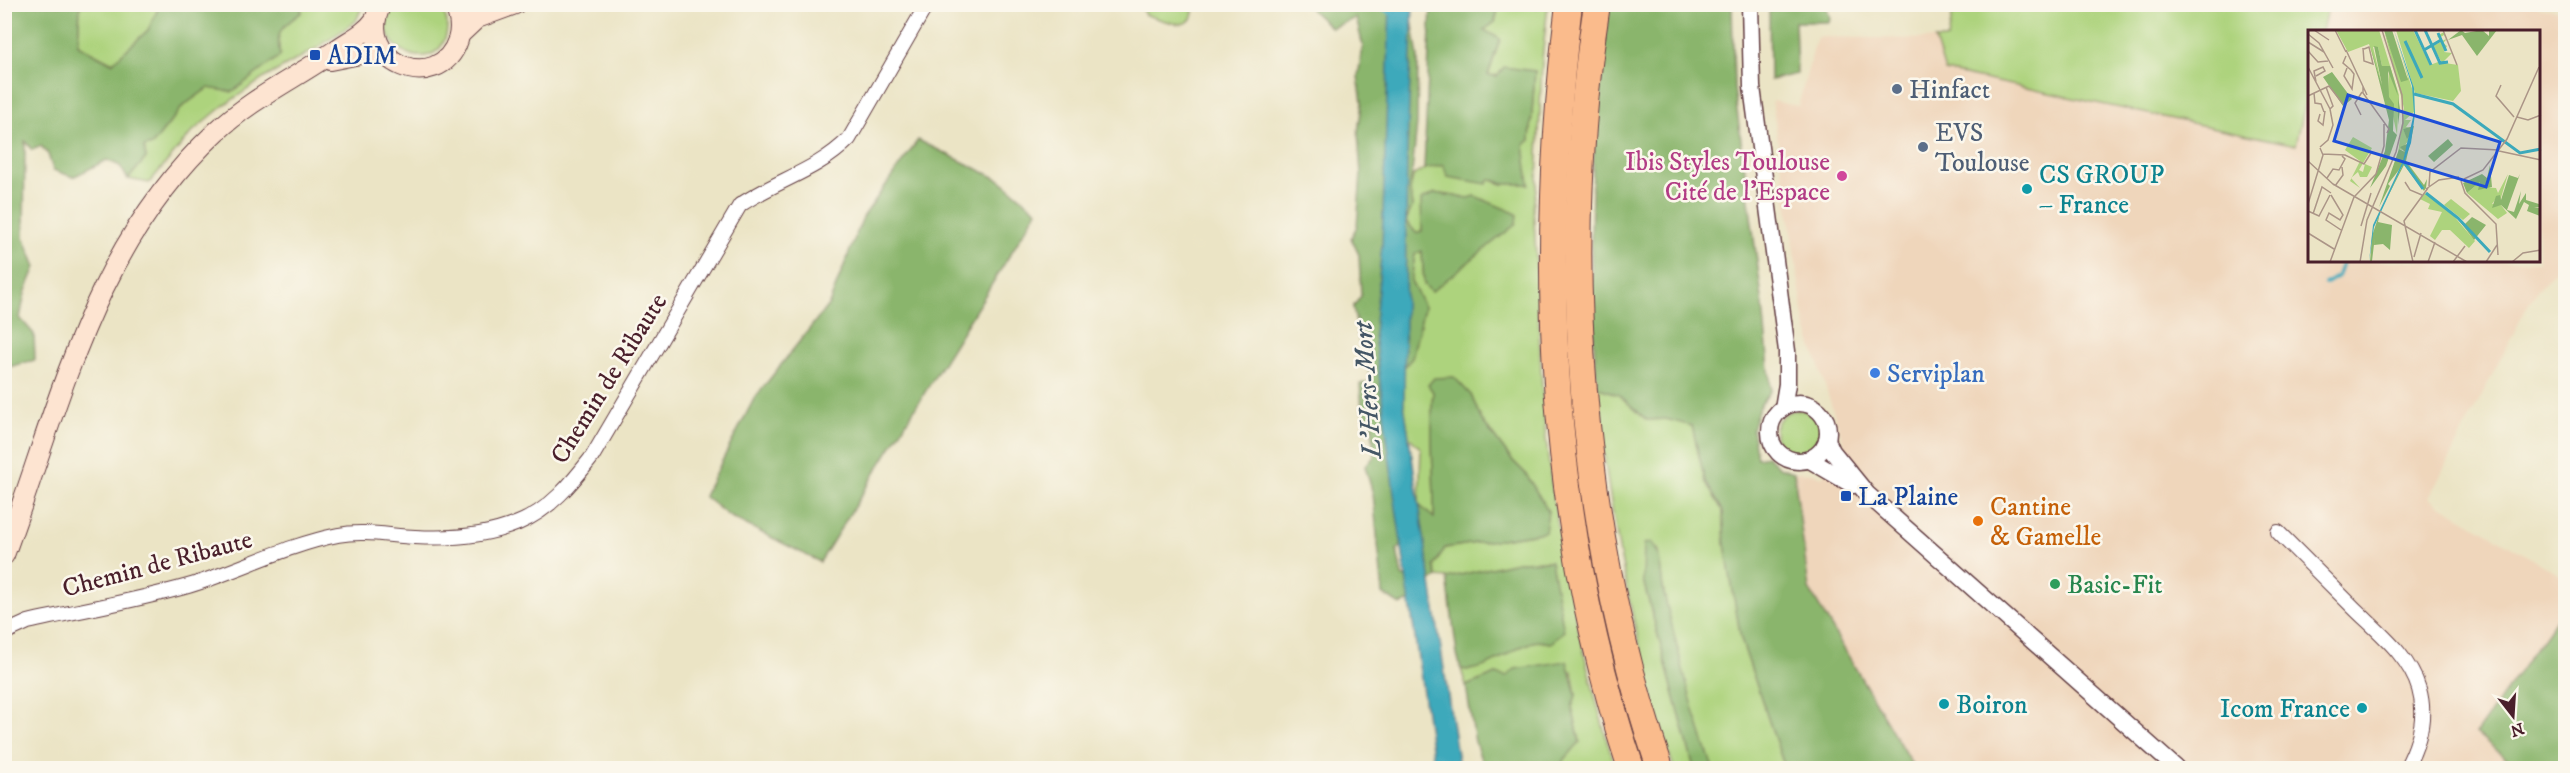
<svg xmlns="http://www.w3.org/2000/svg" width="2570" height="773" font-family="'IM FELL DW Pica',serif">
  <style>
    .built { fill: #efd6bb }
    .green { fill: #add37d; stroke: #7c7954; stroke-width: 1.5 }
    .forest { fill: #8ab56c; stroke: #6a6a4c; stroke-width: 1.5 }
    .water { fill: #3ca9bb; stroke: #436473; stroke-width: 1.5 }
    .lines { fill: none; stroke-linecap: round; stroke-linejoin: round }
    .stream { stroke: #3ca9bb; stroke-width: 4 }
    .minor-casing { stroke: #623d42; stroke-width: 16 }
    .tertiary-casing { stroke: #623d42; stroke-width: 19 }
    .secondary-casing { stroke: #623d42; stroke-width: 22 }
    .motorway-casing { stroke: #623d42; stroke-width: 28 }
    .minor { stroke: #fff; stroke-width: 14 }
    .tertiary { stroke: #fff; stroke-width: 16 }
    .secondary { stroke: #fde4d1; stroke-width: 20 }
    .motorway { stroke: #fabb8c; stroke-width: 26 }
    .transit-dot { fill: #1a4fb4; stroke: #fbf7ec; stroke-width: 2 }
    .service-dot { fill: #5c6f8a; stroke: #fbf7ec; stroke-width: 2 }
    .hotel-dot { fill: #d1479c; stroke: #fbf7ec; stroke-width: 2 }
    .culture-dot { fill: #0f9aa8; stroke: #fbf7ec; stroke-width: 2 }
    .shop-dot { fill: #3f7fe0; stroke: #fbf7ec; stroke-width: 2 }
    .food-dot { fill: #e8710a; stroke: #fbf7ec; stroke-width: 2 }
    .leisure-dot { fill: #2e9e5b; stroke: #fbf7ec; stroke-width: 2 }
    .labels { text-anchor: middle; stroke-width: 5; stroke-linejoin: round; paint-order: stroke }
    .transit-label { font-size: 26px; fill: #164399; stroke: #fbf7ec; text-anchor: start }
    .service-label { font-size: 26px; fill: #4e5e75; stroke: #fbf7ec; text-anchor: start }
    .hotel-label { font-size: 26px; fill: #b23c85; stroke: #fbf7ec; text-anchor: end }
    .culture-label { font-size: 26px; fill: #0d838f; stroke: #fbf7ec; text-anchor: start }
    .shop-label { font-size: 26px; fill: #366cbe; stroke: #fbf7ec; text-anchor: start }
    .street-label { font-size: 26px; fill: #4a1f2b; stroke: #fbf7ec }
    .food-label { font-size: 26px; fill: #c56008; stroke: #fbf7ec; text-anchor: start }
    .leisure-label { font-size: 26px; fill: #27864d; stroke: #fbf7ec; text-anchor: start }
    .water-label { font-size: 27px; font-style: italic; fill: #445665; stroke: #fbf7ec }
    .inset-river { fill: none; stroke: #3ca9bb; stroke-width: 3 }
    .inset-road { fill: none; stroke: #ab9587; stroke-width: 1.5 }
    .view { fill: #1d4ed8; fill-opacity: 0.15; stroke: #1d4ed8; stroke-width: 3 }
    .inset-edge { fill: none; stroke: #4a1f2b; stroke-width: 3 }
  </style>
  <rect width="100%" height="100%" fill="#fbf7ec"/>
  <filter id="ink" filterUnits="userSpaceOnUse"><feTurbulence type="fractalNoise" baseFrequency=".0167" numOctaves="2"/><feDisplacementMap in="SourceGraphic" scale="12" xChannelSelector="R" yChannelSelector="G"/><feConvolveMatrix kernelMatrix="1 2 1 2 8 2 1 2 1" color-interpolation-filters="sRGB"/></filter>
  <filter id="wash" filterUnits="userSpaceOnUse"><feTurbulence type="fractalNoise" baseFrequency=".008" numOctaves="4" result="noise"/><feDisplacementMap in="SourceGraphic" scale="24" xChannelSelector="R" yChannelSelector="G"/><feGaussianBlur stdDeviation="1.35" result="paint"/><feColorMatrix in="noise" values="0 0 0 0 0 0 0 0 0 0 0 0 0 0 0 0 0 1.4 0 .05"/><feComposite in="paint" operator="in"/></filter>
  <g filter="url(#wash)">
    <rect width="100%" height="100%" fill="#ebe4c5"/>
    <polygon class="built" points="2528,4 2565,13 2565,260 2538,289 2528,305 2429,498 2565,578 2565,607 2476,733 2518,768 1914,768 1809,589 1794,472 1813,473 1822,477 1845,447 1805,324 1772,101 1798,106 1817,37 1935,39 1945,71 2295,145 2309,86 2309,261 2538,261 2538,32 2322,31 2328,5"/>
    <g class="green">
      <polygon points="80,5 160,5 148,30 113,63 78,45"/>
      <path d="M300,5H363L356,21L317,48L266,77L223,106L192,132L149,183L128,179L146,158L144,147L152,145L183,106L208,88L280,56C275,29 281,27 302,12Z"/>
      <path d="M397,5H438C446,14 449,22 446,35C434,82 360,41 397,5Z"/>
      <path d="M1140,5H1193C1196,38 1162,18 1145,15Z"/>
      <path d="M1499,5H1508L1515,8L1518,5H1534L1537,8L1539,5H1548L1542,60L1537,183L1533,207C1539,284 1538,361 1546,439C1558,551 1583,660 1615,768H1557L1580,741L1572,707L1576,695L1572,671L1506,677L1496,674L1466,686L1461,669C1486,674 1510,649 1532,642C1538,640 1545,642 1551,643L1550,561L1517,562L1447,578L1437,577L1434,566L1445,548L1545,532L1526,474L1511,459L1481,419L1471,395L1433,391C1429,434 1435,476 1434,519L1419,505L1421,449L1409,437L1404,404V367L1412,358L1424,307L1411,281L1415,254L1422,251L1424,284L1469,198L1435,193L1422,231L1416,233L1406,221L1412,207L1410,191L1413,176L1424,169L1444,165L1503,184L1524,145L1530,140L1535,71L1488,76L1500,39L1484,30L1495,22Z"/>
      <polygon points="1954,5 1954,4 2328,5 2322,31 2309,32 2309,86 2296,145 1945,71 1935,39 1948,39"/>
      <path d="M1597,387L1619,395L1647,420L1666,419L1692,425L1705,481L1723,511L1725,544L1741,639L1785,768H1713C1688,702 1665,620 1658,550L1643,580L1694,768H1674C1657,721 1645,671 1634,622C1617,544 1603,466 1597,387Z"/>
      <circle cx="1798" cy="433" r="23"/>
    </g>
    <g class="forest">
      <path d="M5,4L80,5L78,45L112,63L148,30L160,5H300L302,12C282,27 275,29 280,56L232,92L208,88L183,106L152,145L144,147L146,158L128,179L120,166L107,160L73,177L53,170L48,154L41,146L32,150L25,141L24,237L36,267L25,293L20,318L34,334L35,360L5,368Z"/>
      <path d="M1306,5H1402L1412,18L1418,58L1417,124L1410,191L1412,207L1406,221L1416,233L1422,231L1421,200L1435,193L1469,198L1475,196L1517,214L1516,224L1431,292L1424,284L1422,251L1415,254L1411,281L1424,307L1412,358L1404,367L1395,355L1392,287L1395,248L1387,218L1381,305L1389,385V429L1395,450L1398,478L1411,498L1434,518C1435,476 1429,434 1433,392L1428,385L1434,378L1454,377L1471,395L1481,419L1511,459L1526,474L1548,511L1545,532L1445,548L1434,566L1437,577L1423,587L1416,560L1403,544L1397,550L1402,576L1411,580L1413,600L1400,605L1383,594L1373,494L1365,466L1374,457L1372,421L1362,410L1360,384L1370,382L1368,352L1360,345L1353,307L1361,296L1359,255L1351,238L1357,226L1361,174L1358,133L1362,102L1358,76L1363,46L1356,18L1331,28Z"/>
      <polygon points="1431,5 1499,5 1495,22 1484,30 1500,39 1488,75 1497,76 1504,67 1535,71 1530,140 1524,145 1529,184 1503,184 1490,179 1487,184 1448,177 1443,165 1424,169"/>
      <path d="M1610,5H1732L1734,88L1763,306L1771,390L1759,407L1752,429L1757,458L1767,456L1779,467L1794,472L1809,589L1914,768H1785L1741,639L1725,544L1723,511L1705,481L1692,426L1666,419L1647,420L1619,395L1597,387C1592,324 1590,262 1592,200C1593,134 1602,69 1610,5Z"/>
      <polygon points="1769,5 1826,5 1830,18 1829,22 1795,22 1797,74 1770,80"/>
      <polygon points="918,140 1000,180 1037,211 820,562 729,516 704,496 754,399 829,304 863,217"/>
      <path d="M1651,542C1663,555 1660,577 1664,594C1679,653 1692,712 1713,768H1694L1643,580L1644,544Z"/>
      <path d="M1551,561L1564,631L1551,643C1545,642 1538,640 1532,642C1510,649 1486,674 1461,669L1457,654L1447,578L1517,562Z"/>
      <polygon points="2565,607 2565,768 2518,768 2476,733"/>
      <polygon points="1567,661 1576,695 1572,707 1580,742 1557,768 1484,768 1475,742 1466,686 1496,674 1506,677 1515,669"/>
    </g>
    <polygon class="water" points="1390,5 1413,5 1407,152 1404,404 1459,768 1434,768 1394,494 1374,334 1382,244"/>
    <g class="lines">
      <g class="stream">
        <polyline points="1376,4 1394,15"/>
        <polyline points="2325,284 2338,276 2343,261"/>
      </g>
    </g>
  </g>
  <g filter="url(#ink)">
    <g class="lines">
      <defs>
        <g id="minor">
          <path d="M2278,532C2303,557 2328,582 2353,607C2377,631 2409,655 2419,689C2427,716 2419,744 2406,768"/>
          <path d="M4,633L28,622C81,610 135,601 188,586C238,571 287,545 338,535C364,530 390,536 415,537C449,539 487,536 518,523C550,510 572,483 592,457L740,205C777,180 817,171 849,139L927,4"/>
        </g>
        <g id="tertiary">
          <polyline points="1750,4 1752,87 1787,351 1787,384 1783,408"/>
          <circle cx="1799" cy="432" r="29"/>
          <polyline points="1827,440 1832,451 1867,494 2176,768"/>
          <polyline points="1810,460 1853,485"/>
        </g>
        <g id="secondary">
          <path d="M381,4C352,63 439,97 458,40C462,27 460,16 454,4"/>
          <polyline points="460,34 477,18 515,4"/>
          <polyline points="330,60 365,53 386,56"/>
          <path d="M4,555C61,401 92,248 216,132C252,98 296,78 336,50C350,40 365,34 375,20"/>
        </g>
        <g id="motorway">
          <path d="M1569,4C1538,260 1549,523 1631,768"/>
          <path d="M1597,4C1559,252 1579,531 1660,768"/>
        </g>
      </defs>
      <use href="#minor" class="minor-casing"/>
      <use href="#tertiary" class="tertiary-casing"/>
      <use href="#secondary" class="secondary-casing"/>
      <use href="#motorway" class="motorway-casing"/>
      <use href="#minor" class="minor"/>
      <use href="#tertiary" class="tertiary"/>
      <use href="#secondary" class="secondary"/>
      <use href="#motorway" class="motorway"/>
    </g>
  </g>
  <g class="transit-dot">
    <rect x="309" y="49" width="12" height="12" rx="3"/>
    <rect x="1840" y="490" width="12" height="12" rx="3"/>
  </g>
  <g class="service-dot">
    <circle cx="1897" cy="89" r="6"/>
    <circle cx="1923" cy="147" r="6"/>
  </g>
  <circle class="hotel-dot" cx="1842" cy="176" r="6"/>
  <g class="culture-dot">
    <circle cx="2027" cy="189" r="6"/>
    <circle cx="1944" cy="704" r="6"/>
    <circle cx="2362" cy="708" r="6"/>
  </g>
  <circle class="shop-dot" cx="1875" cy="373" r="6"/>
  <circle class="food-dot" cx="1978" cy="521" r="6"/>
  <circle class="leisure-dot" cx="2055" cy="584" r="6"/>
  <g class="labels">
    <g class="transit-label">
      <text x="327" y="64">ADIM</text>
      <text x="1858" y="505">La Plaine</text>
    </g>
    <g class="service-label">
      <text x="1909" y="98">Hinfact</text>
      <text x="1935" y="141">EVS<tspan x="1935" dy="30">Toulouse</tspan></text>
    </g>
    <g class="hotel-label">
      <text x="1830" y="170">Ibis Styles Toulouse<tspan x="1830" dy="30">Cité de l'Espace</tspan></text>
    </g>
    <g class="culture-label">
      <text x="2039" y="183">CS GROUP<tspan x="2039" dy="30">– France</tspan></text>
      <text x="1956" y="713">Boiron</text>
      <text x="2350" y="717" text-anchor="end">Icom France</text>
    </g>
    <g class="shop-label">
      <text x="1887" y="382">Serviplan</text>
    </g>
    <g class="street-label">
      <text transform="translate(608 378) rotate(-58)" y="9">Chemin de Ribaute</text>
      <text transform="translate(157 563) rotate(-15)" y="9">Chemin de Ribaute</text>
    </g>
    <g class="food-label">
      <text x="1990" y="515">Cantine<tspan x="1990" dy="30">&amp; Gamelle</tspan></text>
    </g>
    <g class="leisure-label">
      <text x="2067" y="593">Basic-Fit</text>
    </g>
    <g class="water-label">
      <text transform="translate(1367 390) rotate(-94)" y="9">L'Hers-Mort</text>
    </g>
  </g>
  <g transform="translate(2308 30)">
    <rect width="232" height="232" fill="#ebe4c5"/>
    <path d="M28,0H71L91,65L89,105L80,63L81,41L74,36L70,17H65L74,55L61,14L40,22ZM76,0L90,40L100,48L86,0L106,65V82L97,90H103L98,97L103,98L95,99L100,109L103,102L101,110L94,119L97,121L91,119L89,131L96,78ZM88,0H105L122,35L130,32L150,35L153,61L145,71L107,63ZM136,2L138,10L135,13L139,16L136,22L144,23L134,33L125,16L138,9L136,5L131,8L129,6ZM45,107L64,118L51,140L55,142L57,134L64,137L59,147H52L50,142L43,148L52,158L42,151L52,131L37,120ZM200,144L192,171L190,166L184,174L193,175L199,183L190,189L159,163L172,152L173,157L188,158L190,163ZM117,163L145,185L167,211L161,218L142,200H134L127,210L122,206L134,182L120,179L122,174L112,169ZM143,169L162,184L155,190L136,175Z" fill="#add37d"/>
    <path d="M76,0H84L100,50L93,52ZM153,0L157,3L174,0L181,6V0H189L169,26L154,5L140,10ZM62,15L74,55L66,16L70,17L74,36H82L89,60L92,79L90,95V66L80,41L81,67L86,74L85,101L89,105L78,136L62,158L77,121L81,90ZM24,42L44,69L35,76L15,47ZM106,96L98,131L116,155L119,149L118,158L116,161L96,135L74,178L94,136L80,154L82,156L71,177L91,119L97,122L92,117L99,114L104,104L99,109L95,99ZM140,109L145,115L126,132L120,126ZM182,135L184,157L170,160L172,152L159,163L155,153L174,144L179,148ZM212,144L199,180L206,182L213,161L211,174L218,163V170L231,174V177H226L232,178V186L219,181L221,175L216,172L208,189L193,175L184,178L188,166L192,165L193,170L201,145L210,148ZM72,182L70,192L84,195L82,220L75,214L66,215L67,206L64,231L69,232H62L64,206ZM147,185L156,195L164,187L178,195L166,210Z" fill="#8ab56c"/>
    <path d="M86,0L106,58L107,84L103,113L96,132L66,197L61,232L65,195L95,131L106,83L104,56Z" fill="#3ca9bb"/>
    <path class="inset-river" d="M107,0L123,35M117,0L132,33L140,32M130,3L138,21M97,11L114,48M116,20L133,10M106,64L145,74L212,123L233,119M95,131L115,159M118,163L150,188L182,222"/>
    <path class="inset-road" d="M6,0L21,10M27,0L38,22M135,0L149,35M0,4L11,13L25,38M0,12L16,22M55,18L56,31L65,34L61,17L56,19M38,20L59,65M0,21L10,32L20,31M38,26L35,33L43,40L46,44L44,59L36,46L39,38M0,37L22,79L25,95L20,110L12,117M8,52L6,41L15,37L17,41L8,46M193,55L188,66L206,87M55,56V63L81,99L79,103M18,57L25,76L22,79M6,63L7,73L13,74L16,82M0,66L21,56L35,74M12,84L10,91L15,95L17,81M53,85L47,73L54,62M209,87L220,90L233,85M191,121L233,130M15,124L37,125L56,134L63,123M0,131L26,155M19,148L25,139L31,140L37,129L34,126M156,149L175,140L199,109L231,37M153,151L157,163L188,194L190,225M97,152L102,160L114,165M25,154L159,232M27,156L35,145L34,137M121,156L122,142L153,118L191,120M118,159L131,150L151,147M23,165L35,185L32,190L21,183L18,190L33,200M47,166L68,144L76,116V94M0,174L15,125L12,118M0,181L11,186L22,165M5,184L14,157L23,163M53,196L63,163M0,203L26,219M106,227L113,203M22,232L46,167M52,232L59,190L88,122L95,93L94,65L74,0M105,232L96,191L120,158M120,232L127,212M145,232L157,216M178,232L189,215M204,232L215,223L233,220"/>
    <path class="view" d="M40,65L192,112L178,157L26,111Z"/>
    <rect width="232" height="232" class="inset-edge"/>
  </g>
  <rect width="2570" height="773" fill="none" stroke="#fbf7ec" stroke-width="24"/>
  <g transform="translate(2513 716) rotate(163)" stroke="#fbf7ec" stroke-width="4.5" paint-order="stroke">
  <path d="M0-4.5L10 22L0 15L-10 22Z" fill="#4a1f2b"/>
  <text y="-9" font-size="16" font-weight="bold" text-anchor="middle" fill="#4a1f2b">N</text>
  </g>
</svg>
